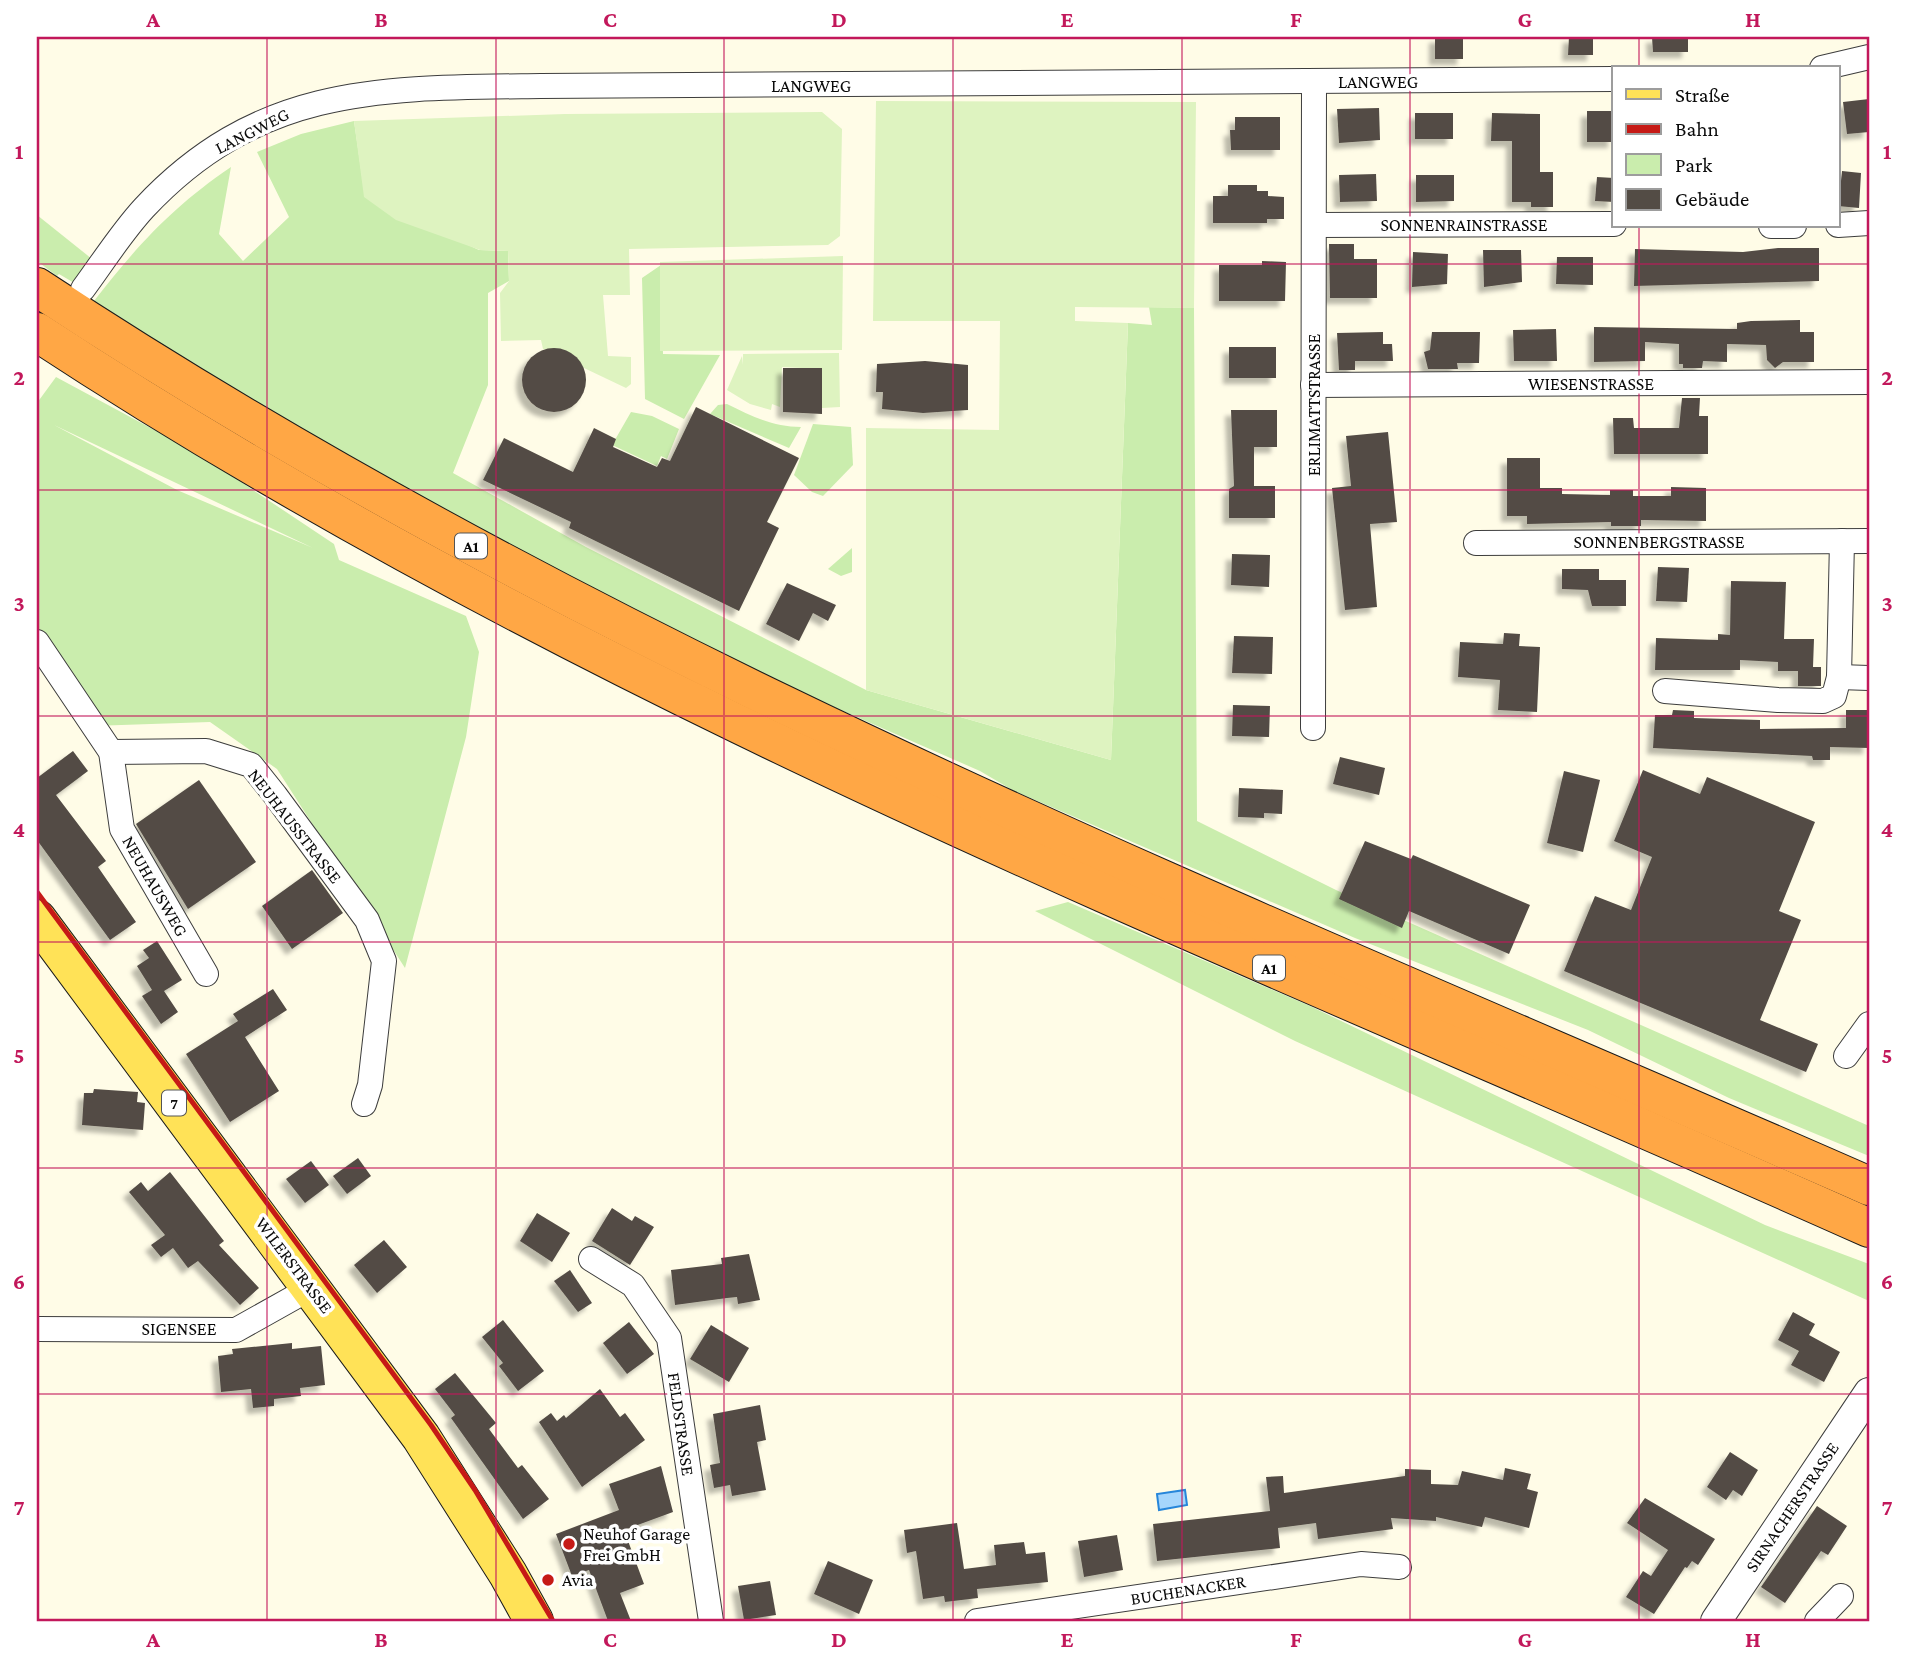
<svg xmlns="http://www.w3.org/2000/svg" width="1906" height="1658" font-family="'Crimson Pro',serif">
  <style>
    .green { fill: #caedad; fill-rule: evenodd }
    .pitch { fill: #def3c0 }
    .water { fill: #a6d6fc; stroke: #2686da; stroke-width: 2 }
    .building { fill: #534c45; filter: url(#shadow) }
    .lines { fill: none; stroke-linecap: round; stroke-linejoin: round }
    .minor-casing { stroke: #3d3d3d; stroke-width: 26 }
    .tertiary-casing { stroke: #3d3d3d; stroke-width: 32 }
    .primary-casing { stroke: #1b1b1b; stroke-width: 40 }
    .motorway-casing { stroke: #1b1b1b; stroke-width: 40 }
    .minor { stroke: #fff; stroke-width: 24 }
    .tertiary { stroke: #fff; stroke-width: 30 }
    .primary { stroke: #ffe257; stroke-width: 38 }
    .motorway { stroke: #ffa745; stroke-width: 38 }
    .rail { stroke: #c61a16; stroke-width: 5 }
    .grid { fill: none; stroke: #c2185b; stroke-width: 2; stroke-opacity: 0.55 }
    .poi-dot { fill: #c61a16; stroke: #fff; stroke-width: 2.5 }
    .labels { text-anchor: middle; stroke-width: 7; stroke-linejoin: round; paint-order: stroke }
    .shield { fill: #fff; stroke: #545454; stroke-width: 2 }
    .shield-label { font-size: 16px; font-weight: bold; fill: #0a0a0a }
    .street-label { font-size: 18px; fill: #0a0a0a; stroke: #fff }
    .poi-label { font-size: 18px; fill: #0a0a0a; stroke: #fff; text-anchor: start }
    .neatline { fill: none; stroke: #c2185b; stroke-width: 2.5 }
    .grid-label { font-size: 23px; text-anchor: middle; font-weight: bold; fill: #c2185b }
  </style>
  <defs>
    <filter id="shadow"><feDropShadow dx="-6" dy="6" stdDeviation="2" flood-color="#0004"/></filter>
  </defs>
  <rect width="100%" height="100%" fill="#fffce7"/>
  <g class="green">
    <path d="M354,121L365,197L479,250L508,251L509,281L488,293V385L453,473L586,547L866,690L1111,760L1128,323L1152,325L1149,307L1194,308L1197,821L1336,890L1869,1126V1156L1729,1098L1588,1030L1355,938L1014,791L980,771L663,632L296,431L94,301C137,246 172,207 231,167L219,234L243,261L289,217L257,152L301,134Z"/>
    <polygon points="37,215 92,259 76,284 59,274 57,276 37,261"/>
    <polygon points="661,265 663,354 720,355 684,419 645,399 642,278"/>
    <path d="M56,377L199,454L334,544L339,560L466,616L479,652L466,737L405,968L277,769L210,722L92,726L37,625V403ZM54,425L313,548L177,490Z"/>
    <path d="M727,404C751,416 773,427 801,427L789,448L710,414L718,405Z"/>
    <polygon points="631,412 652,416 679,429 667,459 661,456 657,466 612,445"/>
    <polygon points="813,424 851,427 853,465 823,496 812,492 794,475"/>
    <polygon points="852,548 852,572 841,576 828,569"/>
    <polygon points="1068,902 1310,1006 1765,1225 1869,1264 1869,1301 1295,1041 1035,911"/>
  </g>
  <g class="pitch">
    <polygon points="876,101 1196,102 1194,308 1075,307 1075,321 1128,323 1111,760 866,690 866,428 999,430 1000,321 873,321"/>
    <polygon points="822,112 842,129 840,236 828,245 629,249 630,295 603,295 608,356 631,357 631,384 626,388 584,368 575,356 562,349 543,349 541,340 501,341 500,293 509,281 508,251 480,250 396,220 364,197 354,121 565,114"/>
    <polygon points="843,256 842,350 660,351 660,262"/>
    <polygon points="839,353 840,407 822,408 822,369 782,367 780,407 772,404 771,410 750,404 727,390 742,356 743,365 743,354"/>
  </g>
  <polygon class="water" points="1185,1490 1187,1505 1159,1510 1157,1494"/>
  <g class="building">
    <rect x="1435" y="37" width="28" height="22"/>
    <polygon points="1569,37 1593,37 1593,55 1568,55"/>
    <polygon points="1652,37 1688,37 1688,52 1653,52"/>
    <polygon points="1869,99 1869,132 1847,134 1843,102"/>
    <polygon points="1379,108 1380,140 1339,143 1337,109"/>
    <rect x="1587" y="111" width="27" height="31"/>
    <rect x="1415" y="113" width="38" height="26"/>
    <polygon points="1492,113 1540,114 1540,172 1553,172 1553,207 1531,207 1531,202 1512,202 1512,141 1491,141"/>
    <polygon points="1235,117 1280,117 1280,150 1231,150 1230,130 1235,130"/>
    <polygon points="1842,171 1861,173 1859,208 1838,206 1838,181 1841,181"/>
    <polygon points="1376,174 1377,201 1340,202 1339,175"/>
    <polygon points="1416,175 1454,175 1454,201 1416,202"/>
    <polygon points="1597,177 1614,178 1614,202 1595,201"/>
    <polygon points="1228,185 1257,185 1257,191 1268,191 1268,196 1284,197 1284,219 1267,219 1267,223 1213,223 1213,196 1228,196"/>
    <polygon points="1329,244 1354,244 1354,259 1377,259 1377,298 1330,298"/>
    <polygon points="1778,248 1819,248 1819,281 1634,286 1635,249 1743,252"/>
    <polygon points="1483,250 1521,250 1522,282 1484,287"/>
    <polygon points="1413,252 1448,254 1447,284 1412,287"/>
    <polygon points="1557,257 1593,257 1593,285 1556,284"/>
    <polygon points="1262,261 1286,262 1285,301 1219,301 1219,265 1262,265"/>
    <polygon points="1800,320 1800,332 1814,332 1814,362 1783,362 1775,368 1767,360 1766,345 1727,344 1727,362 1703,361 1702,368 1683,368 1683,364 1679,364 1679,344 1645,342 1645,361 1594,362 1594,327 1737,329 1737,323 1751,321"/>
    <polygon points="1556,329 1557,361 1514,361 1513,330"/>
    <polygon points="1383,332 1383,344 1392,344 1393,361 1355,361 1355,370 1339,370 1337,333"/>
    <polygon points="1432,332 1480,332 1479,363 1457,363 1458,369 1428,369 1424,352 1430,350"/>
    <rect x="1229" y="347" width="47" height="31"/>
    <circle cx="554" cy="380" r="32"/>
    <polygon points="925,361 968,365 968,410 923,413 882,409 883,392 876,392 877,364"/>
    <polygon points="783,368 822,368 822,414 783,412"/>
    <polygon points="1682,398 1700,398 1699,416 1708,416 1708,454 1614,454 1613,418 1633,418 1634,428 1679,428"/>
    <polygon points="696,407 799,458 767,522 779,528 739,611 569,528 571,522 483,480 504,438 573,472 594,428 616,439 613,447 657,467 662,458 670,461"/>
    <polygon points="1231,410 1277,410 1277,447 1254,447 1254,486 1275,486 1275,518 1229,518 1229,489 1234,486"/>
    <polygon points="1388,432 1397,522 1370,524 1377,607 1345,610 1332,488 1351,486 1346,436"/>
    <polygon points="1507,458 1540,458 1540,488 1562,488 1562,494 1610,495 1610,490 1633,490 1633,496 1671,496 1671,487 1706,488 1706,521 1641,520 1641,526 1611,526 1611,522 1527,524 1527,516 1507,516"/>
    <polygon points="1232,554 1270,555 1269,587 1231,585"/>
    <polygon points="1658,567 1689,568 1687,602 1656,601"/>
    <polygon points="1562,569 1599,569 1599,580 1626,580 1626,606 1592,606 1588,590 1562,589"/>
    <polygon points="1731,581 1786,582 1784,639 1814,639 1813,667 1821,667 1821,686 1798,686 1798,671 1778,671 1778,662 1740,660 1740,670 1655,670 1656,638 1718,640 1718,634 1730,635"/>
    <polygon points="787,583 836,605 828,621 813,613 799,641 766,624"/>
    <polygon points="1504,633 1520,634 1519,646 1540,647 1537,712 1498,710 1500,680 1458,677 1460,642 1503,644"/>
    <polygon points="1234,636 1273,637 1272,674 1232,673"/>
    <polygon points="1233,705 1270,706 1269,737 1232,736"/>
    <polygon points="1673,710 1694,711 1694,718 1760,720 1760,729 1846,728 1846,710 1869,710 1869,748 1830,747 1830,760 1813,760 1812,756 1653,748 1655,715 1672,715"/>
    <polygon points="73,751 88,771 56,795 106,861 98,867 136,922 110,940 37,840 37,778"/>
    <polygon points="1340,757 1385,768 1379,795 1333,784"/>
    <polygon points="1643,770 1700,794 1707,777 1815,822 1779,911 1801,920 1760,1020 1818,1044 1806,1072 1564,971 1595,896 1631,910 1652,857 1614,841"/>
    <polygon points="1564,771 1600,780 1583,852 1547,843"/>
    <polygon points="199,780 256,862 188,909 136,824"/>
    <polygon points="1239,788 1283,790 1282,814 1264,813 1264,818 1238,817"/>
    <polygon points="1365,841 1411,859 1413,855 1530,905 1509,954 1409,911 1402,928 1339,899"/>
    <polygon points="312,870 343,913 292,949 262,906"/>
    <polygon points="157,941 182,980 164,991 178,1012 161,1024 142,996 152,990 137,966 149,958 143,950"/>
    <polygon points="273,989 287,1010 245,1037 279,1091 230,1122 186,1054 238,1021 233,1014"/>
    <polygon points="94,1089 138,1092 137,1102 145,1103 143,1130 82,1125 84,1093 93,1093"/>
    <polygon points="358,1158 371,1176 347,1194 333,1176"/>
    <polygon points="311,1161 329,1185 305,1203 286,1179"/>
    <polygon points="170,1172 224,1241 219,1245 259,1288 240,1305 198,1261 188,1268 173,1248 161,1257 151,1245 165,1235 129,1192 141,1182 148,1191"/>
    <polygon points="612,1208 632,1221 635,1216 654,1227 630,1265 592,1241"/>
    <polygon points="537,1213 570,1233 552,1262 520,1241"/>
    <polygon points="384,1240 407,1267 377,1293 354,1265"/>
    <polygon points="749,1254 760,1300 738,1304 737,1297 727,1298 675,1305 671,1270 722,1264 721,1258"/>
    <polygon points="570,1270 592,1303 578,1312 554,1281"/>
    <polygon points="1793,1312 1815,1324 1809,1335 1840,1352 1824,1382 1791,1365 1799,1351 1778,1340"/>
    <polygon points="503,1320 544,1371 518,1391 499,1366 503,1363 482,1337"/>
    <polygon points="629,1322 654,1354 627,1374 603,1343"/>
    <polygon points="711,1325 749,1348 729,1382 690,1359"/>
    <polygon points="292,1343 292,1349 321,1346 325,1385 300,1388 301,1396 274,1399 274,1406 253,1408 251,1389 221,1392 218,1356 233,1354 232,1349"/>
    <polygon points="455,1373 496,1423 489,1429 518,1468 522,1465 549,1499 523,1519 451,1418 455,1415 435,1389"/>
    <polygon points="600,1389 620,1417 625,1413 645,1440 582,1487 539,1422 551,1413 557,1421 564,1415 566,1418"/>
    <polygon points="760,1405 766,1440 757,1442 766,1490 732,1496 730,1485 714,1488 710,1465 720,1463 713,1414"/>
    <polygon points="1730,1452 1758,1470 1742,1496 1733,1490 1726,1500 1707,1487"/>
    <polygon points="661,1466 673,1512 624,1530 644,1584 620,1593 631,1621 608,1621 589,1570 572,1576 556,1534 619,1510 609,1484"/>
    <polygon points="1505,1468 1531,1474 1527,1489 1538,1492 1529,1528 1485,1517 1482,1527 1436,1517 1436,1521 1391,1518 1393,1529 1318,1539 1316,1523 1278,1528 1280,1548 1157,1561 1153,1524 1270,1511 1266,1477 1283,1476 1284,1493 1405,1476 1405,1469 1431,1470 1431,1484 1458,1485 1462,1471 1503,1480"/>
    <polygon points="1645,1498 1715,1539 1698,1565 1692,1561 1687,1568 1685,1567 1654,1614 1626,1597 1643,1571 1651,1576 1668,1550 1627,1523"/>
    <polygon points="1817,1506 1847,1526 1828,1555 1821,1551 1785,1603 1761,1587"/>
    <polygon points="957,1523 964,1569 996,1565 994,1545 1024,1542 1026,1554 1045,1552 1048,1582 977,1589 978,1598 945,1602 944,1596 923,1599 916,1551 907,1553 904,1530"/>
    <polygon points="1117,1535 1123,1570 1084,1577 1078,1541"/>
    <polygon points="828,1561 873,1580 859,1614 814,1594"/>
    <polygon points="770,1581 776,1615 744,1620 738,1586"/>
  </g>
  <g class="lines">
    <defs>
      <g id="minor">
        <polyline points="1822,68 1869,57"/>
        <polyline points="1315,225 1614,224"/>
        <polyline points="1838,225 1869,223"/>
        <polyline points="1771,226 1794,226"/>
        <path d="M83,289C103,262 121,233 144,208C260,84 384,88 541,86L1614,79"/>
        <polyline points="1313,385 1869,382"/>
        <polyline points="1476,543 1869,541"/>
        <polyline points="37,642 111,752 122,829 206,974"/>
        <polyline points="1839,677 1869,678"/>
        <polyline points="1665,691 1778,700 1823,701 1834,696 1839,677 1842,541"/>
        <polyline points="1313,728 1314,83"/>
        <polyline points="111,752 206,751 251,765 275,795 367,920 384,961 370,1085 364,1104"/>
        <polyline points="1846,1056 1869,1024"/>
        <polyline points="591,1259 633,1285 669,1338 711,1621"/>
        <polyline points="37,1329 236,1330 311,1288"/>
        <polyline points="977,1621 1361,1564 1399,1567"/>
        <polyline points="1817,1621 1841,1596"/>
      </g>
      <polyline id="tertiary" points="1716,1621 1869,1393"/>
      <polyline id="primary" points="37,919 421,1437 508,1574 534,1621"/>
      <g id="motorway">
        <path d="M37,287C607,664 1247,913 1869,1186"/>
        <path d="M37,332C609,708 1248,950 1869,1228"/>
      </g>
    </defs>
    <use href="#minor" class="minor-casing"/>
    <use href="#tertiary" class="tertiary-casing"/>
    <use href="#primary" class="primary-casing"/>
    <use href="#motorway" class="motorway-casing"/>
    <use href="#minor" class="minor"/>
    <use href="#tertiary" class="tertiary"/>
    <use href="#primary" class="primary"/>
    <use href="#motorway" class="motorway"/>
    <polyline class="rail" points="37,892 431,1425 475,1490 553,1621"/>
  </g>
  <path class="grid" d="M267,37V1621M496,37V1621M724,37V1621M953,37V1621M1182,37V1621M1410,37V1621M1639,37V68M1639,226V1621M37,264H1869M37,490H1869M37,716H1869M37,942H1869M37,1168H1869M37,1394H1869"/>
  <g class="poi-dot">
    <circle cx="569" cy="1544" r="7"/>
    <circle cx="548" cy="1580" r="7"/>
  </g>
  <g class="labels">
    <g class="shield">
      <rect x="455" y="533.5" width="32" height="25" rx="5"/>
      <rect x="1253" y="955.5" width="32" height="25" rx="5"/>
      <rect x="162" y="1090.5" width="24" height="25" rx="5"/>
    </g>
    <g class="shield-label">
      <text x="471" y="552">A1</text>
      <text x="1269" y="974">A1</text>
      <text x="174" y="1109">7</text>
    </g>
    <g class="street-label">
      <text x="1378" y="88">LANGWEG</text>
      <text x="811" y="92">LANGWEG</text>
      <text transform="translate(252 131) rotate(-27)" y="6">LANGWEG</text>
      <text x="1464" y="231">SONNENRAINSTRASSE</text>
      <text x="1591" y="390">WIESENSTRASSE</text>
      <text transform="translate(1314 405) rotate(-90)" y="6">ERLIMATTSTRASSE</text>
      <text x="1659" y="548">SONNENBERGSTRASSE</text>
      <text transform="translate(295 826) rotate(52)" y="6">NEUHAUSSTRASSE</text>
      <text transform="translate(155 886) rotate(60)" y="6">NEUHAUSWEG</text>
      <text transform="translate(294 1265) rotate(53)" y="6">WILERSTRASSE</text>
      <text x="179" y="1335">SIGENSEE</text>
      <text transform="translate(681 1424) rotate(82)" y="6">FELDSTRASSE</text>
      <text transform="translate(1792 1507) rotate(-56)" y="6">SIRNACHERSTRASSE</text>
      <text transform="translate(1188 1590) rotate(-9)" y="6">BUCHENACKER</text>
    </g>
    <g class="poi-label">
      <text x="583" y="1540">Neuhof Garage<tspan x="583" dy="21">Frei GmbH</tspan></text>
      <text x="562" y="1586">Avia</text>
    </g>
  </g>
  <rect width="1906" height="1658" fill="none" stroke="#ffffff" stroke-width="77"/>
  <rect x="1612" y="66" width="228" height="161" fill="#ffffff" stroke="#9d9d9d" stroke-width="2"/>
  <rect x="1626" y="89" width="35" height="10" fill="#ffe257" stroke="#9d9d9d" stroke-width="2"/>
  <text x="1675" y="102" font-size="21" fill="#0a0a0a">Straße</text>
  <rect x="1626" y="124" width="35" height="10" fill="#c61a16" stroke="#9d9d9d" stroke-width="2"/>
  <text x="1675" y="136" font-size="21" fill="#0a0a0a">Bahn</text>
  <rect x="1626" y="154" width="35" height="21" fill="#caedad" stroke="#9d9d9d" stroke-width="2"/>
  <text x="1675" y="172" font-size="21" fill="#0a0a0a">Park</text>
  <rect x="1626" y="189" width="35" height="21" fill="#534c45" stroke="#9d9d9d" stroke-width="2"/>
  <text x="1675" y="206" font-size="21" fill="#0a0a0a">Gebäude</text>
  <rect x="38" y="38" width="1830" height="1582" class="neatline"/>
  <g class="grid-label">
    <text x="153" y="27">A</text>
    <text x="381" y="27">B</text>
    <text x="610" y="27">C</text>
    <text x="839" y="27">D</text>
    <text x="1067" y="27">E</text>
    <text x="1296" y="27">F</text>
    <text x="1525" y="27">G</text>
    <text x="1753" y="27">H</text>
    <text x="19" y="159">1</text>
    <text x="1887" y="159">1</text>
    <text x="19" y="385">2</text>
    <text x="1887" y="385">2</text>
    <text x="19" y="611">3</text>
    <text x="1887" y="611">3</text>
    <text x="19" y="837">4</text>
    <text x="1887" y="837">4</text>
    <text x="19" y="1063">5</text>
    <text x="1887" y="1063">5</text>
    <text x="19" y="1289">6</text>
    <text x="1887" y="1289">6</text>
    <text x="19" y="1515">7</text>
    <text x="1887" y="1515">7</text>
    <text x="153" y="1647">A</text>
    <text x="381" y="1647">B</text>
    <text x="610" y="1647">C</text>
    <text x="839" y="1647">D</text>
    <text x="1067" y="1647">E</text>
    <text x="1296" y="1647">F</text>
    <text x="1525" y="1647">G</text>
    <text x="1753" y="1647">H</text>
  </g>
</svg>
